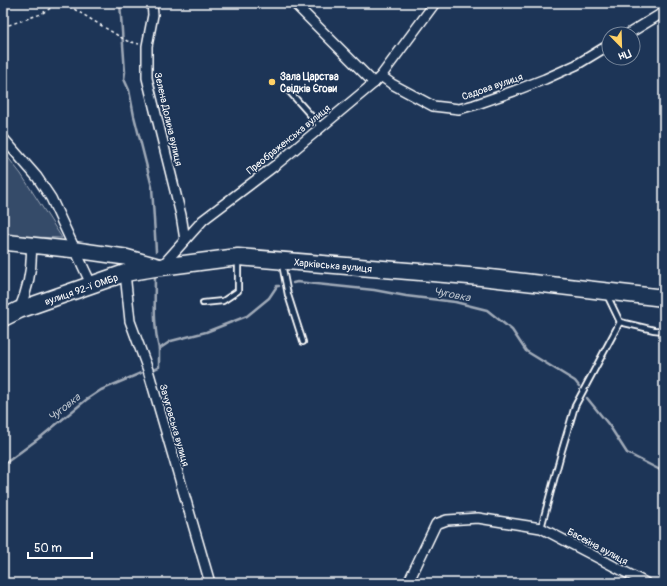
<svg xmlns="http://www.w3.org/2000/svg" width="667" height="586" font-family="Pangolin,sans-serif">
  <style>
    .green { fill: #364b69; stroke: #9aa5b4 }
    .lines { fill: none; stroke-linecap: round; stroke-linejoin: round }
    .stream { stroke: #a0aab8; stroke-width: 2.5 }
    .service-casing { stroke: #fff; stroke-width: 8 }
    .minor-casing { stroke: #fff; stroke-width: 12 }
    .primary-casing { stroke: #fff; stroke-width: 18 }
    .trunk-casing { stroke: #fff; stroke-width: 19 }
    .path { stroke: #fff; stroke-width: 1.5; stroke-dasharray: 3 3; stroke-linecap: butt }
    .service { stroke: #1d3557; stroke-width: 4.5 }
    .minor { stroke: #1d3557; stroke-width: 9 }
    .primary { stroke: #1d3557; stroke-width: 15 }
    .trunk { stroke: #1d3557; stroke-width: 16 }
    .poi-dot { fill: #ffd166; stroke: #1d3557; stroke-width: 1.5 }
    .labels { text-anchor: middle; stroke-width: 3; stroke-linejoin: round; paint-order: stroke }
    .poi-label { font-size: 10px; font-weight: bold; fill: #fff; stroke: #1d3557; text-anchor: start }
    .street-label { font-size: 10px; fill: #fff; stroke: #1d3557 }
    .water-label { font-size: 11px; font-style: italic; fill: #b8c0ca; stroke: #1d3557 }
  </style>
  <rect width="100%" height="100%" fill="#1d3557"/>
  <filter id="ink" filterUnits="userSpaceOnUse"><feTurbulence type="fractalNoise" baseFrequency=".025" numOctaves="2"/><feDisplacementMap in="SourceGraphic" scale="8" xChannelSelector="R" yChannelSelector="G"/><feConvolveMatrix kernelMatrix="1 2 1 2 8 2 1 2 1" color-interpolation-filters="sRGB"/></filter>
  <g filter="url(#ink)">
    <polygon class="green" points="3,151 21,174 62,238 3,236"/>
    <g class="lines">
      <g class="stream">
        <polyline points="120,3 125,72 124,79 129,90 134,116 152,187 156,251"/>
        <path d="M155,273C155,299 153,324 159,349"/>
        <polyline points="293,283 297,282 374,290 406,296 455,302 487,310 512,330 526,351 575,381 579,386"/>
        <polyline points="155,369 159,367 159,349 171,341 206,332 247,316 269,298 277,286 279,286"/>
        <polyline points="587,398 609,425 627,453 664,472"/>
        <polyline points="3,465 42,436 86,400 101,390 141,373"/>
      </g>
      <defs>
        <g id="service">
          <polyline points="288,90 321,127"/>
          <polyline points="282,264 288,295 303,342"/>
          <polyline points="607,295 620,322 654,330 664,331"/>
          <polyline points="203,303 223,301 238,291 238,261"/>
          <polyline points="541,528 562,450 575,406 620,322"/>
        </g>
        <g id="minor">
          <polyline points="152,3 153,15 147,46 147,78 181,215 185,240"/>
          <polyline points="294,3 374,83"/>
          <polyline points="628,34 664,12"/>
          <polyline points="381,76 392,84 433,106 459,109 474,105 514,91 545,79 576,65 609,45"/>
          <polyline points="3,138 37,177 51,198 92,286"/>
          <polyline points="161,267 203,220 277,164 374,83 381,76 435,3"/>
          <polyline points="125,273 130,321 148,370 210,583"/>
          <path d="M19,310C28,289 33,268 31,245"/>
          <polyline points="408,583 436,524 447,520 478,518 541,528 646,583"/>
        </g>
        <polyline id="primary" points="3,242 76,250 125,257 161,267"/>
        <polyline id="trunk" points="3,318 19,310 125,273 161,267 238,257 481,277 664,298"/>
      </defs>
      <use href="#service" class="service-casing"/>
      <use href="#minor" class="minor-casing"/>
      <use href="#primary" class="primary-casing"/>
      <use href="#trunk" class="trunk-casing"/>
      <g class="path">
        <polyline points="64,3 127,41 139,44"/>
        <polyline points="3,27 41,14 59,3"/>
      </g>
      <use href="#service" class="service"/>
      <use href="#minor" class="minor"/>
      <use href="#primary" class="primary"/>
      <use href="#trunk" class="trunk"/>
    </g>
  </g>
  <circle class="poi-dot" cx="272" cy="82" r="4"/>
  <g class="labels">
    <g class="poi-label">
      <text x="280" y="80">Зала Царства<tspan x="280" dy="12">Свідків Єгови</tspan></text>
    </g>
    <g class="street-label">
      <text transform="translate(492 86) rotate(-19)" y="4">Садова вулиця</text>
      <text transform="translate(169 119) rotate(77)" y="4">Зелена Долина вулиця</text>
      <text transform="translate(288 139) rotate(-39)" y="4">Преображенська вулиця</text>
      <text transform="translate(333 265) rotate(5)" y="4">Харківська вулиця</text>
      <text transform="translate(81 289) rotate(-19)" y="4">вулиця 92-ї ОМБр</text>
      <text transform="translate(175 425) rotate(74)" y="4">Зачуговська вулиця</text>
      <text transform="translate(598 546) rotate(28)" y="4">Басейна вулиця</text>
    </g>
    <g class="water-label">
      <text transform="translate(452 294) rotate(11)" y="4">Чуговка</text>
      <text transform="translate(64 407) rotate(-38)" y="4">Чуговка</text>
    </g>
  </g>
  <rect width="667" height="586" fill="none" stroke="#1d3557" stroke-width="16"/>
  <rect x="8" y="8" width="651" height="570" fill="none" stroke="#fff" stroke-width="1.5" filter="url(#ink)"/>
  <g transform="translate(621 46) rotate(157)"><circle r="19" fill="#1d3557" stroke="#77869a"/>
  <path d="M0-3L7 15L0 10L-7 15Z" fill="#ffd166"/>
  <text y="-6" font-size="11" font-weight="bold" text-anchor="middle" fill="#ffffff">Пн</text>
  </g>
  <path d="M28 552v6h64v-6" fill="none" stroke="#ffffff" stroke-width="2"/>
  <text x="34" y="552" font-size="12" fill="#ffffff" stroke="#1d3557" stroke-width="3" paint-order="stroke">50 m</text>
</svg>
